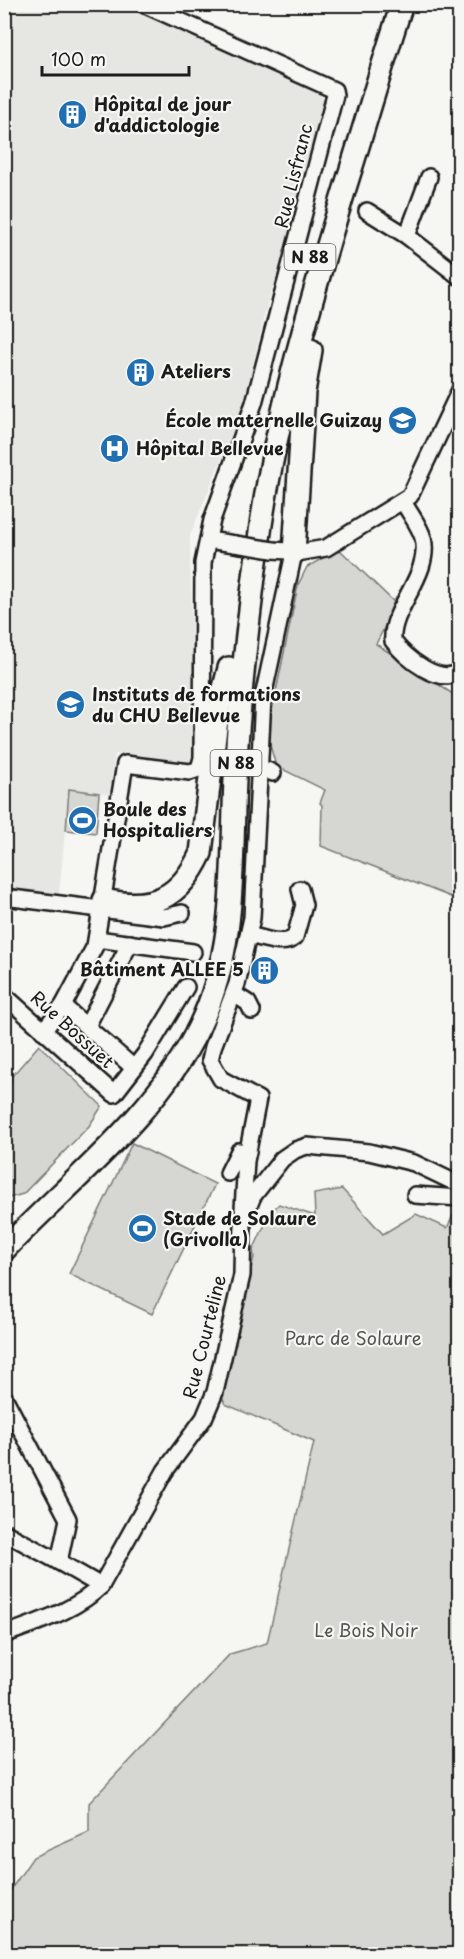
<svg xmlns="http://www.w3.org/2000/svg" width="464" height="1959" font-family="'Playpen Sans',sans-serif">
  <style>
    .built { fill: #e6e6e2 }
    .green { fill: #d6d6d2; stroke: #797977; stroke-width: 1.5 }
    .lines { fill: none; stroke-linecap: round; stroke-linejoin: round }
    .minor-casing { stroke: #1c1c1c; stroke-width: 20 }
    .highway-casing { stroke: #1c1c1c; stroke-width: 26 }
    .minor { stroke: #f6f6f2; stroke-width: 15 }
    .highway { stroke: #f6f6f2; stroke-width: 21 }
    .minor-bridge-casing { stroke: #1c1c1c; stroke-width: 20; stroke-linecap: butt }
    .minor-bridge { stroke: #f6f6f2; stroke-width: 15 }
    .labels { text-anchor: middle; stroke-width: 4.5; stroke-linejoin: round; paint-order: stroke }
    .shield { fill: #f6f6f2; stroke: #5d5d5c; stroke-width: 1.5 }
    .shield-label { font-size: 16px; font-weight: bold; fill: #1c1c1c }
    .poi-label { font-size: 18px; font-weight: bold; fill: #1c1c1c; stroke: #f6f6f2; text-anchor: start }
    .street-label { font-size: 18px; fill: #1c1c1c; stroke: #f6f6f2 }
    .park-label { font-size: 18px; fill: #545453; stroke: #f6f6f2 }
  </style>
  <rect width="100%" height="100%" fill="#f6f6f2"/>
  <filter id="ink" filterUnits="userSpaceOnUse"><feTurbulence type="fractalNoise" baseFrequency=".0167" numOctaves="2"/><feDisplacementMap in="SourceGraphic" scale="12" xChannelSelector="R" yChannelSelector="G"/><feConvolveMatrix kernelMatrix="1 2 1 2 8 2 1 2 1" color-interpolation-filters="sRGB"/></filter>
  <g filter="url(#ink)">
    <polygon class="built" points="5,5 122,5 319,93 323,100 285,250 265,312 244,403 190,536 193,761 189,764 115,754 109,794 69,789 59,895 5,888"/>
    <g class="green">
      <polygon points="339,549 396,604 376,644 459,698 460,893 456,899 321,846 322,805 320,803 325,790 276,766 267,735 298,585 307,567"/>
      <polygon points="69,789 99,793 96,833 66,830"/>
      <polygon points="39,1045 102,1106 89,1126 23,1194 5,1199 5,1104 12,1076"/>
      <polygon points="132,1143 215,1184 152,1314 69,1274"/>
      <polygon points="342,1189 383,1234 416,1214 447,1228 459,1203 459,1954 5,1954 5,1898 33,1857 89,1832 89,1803 230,1654 267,1643 314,1442 225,1404 219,1390 254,1257 253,1250 271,1212 279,1204 315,1216 314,1194"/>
    </g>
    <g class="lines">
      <defs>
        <g id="minor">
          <polyline points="367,211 407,236 460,277"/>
          <polyline points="407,236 429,177"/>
          <path d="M403,501C409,513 420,526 423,538C432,575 390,608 393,641C405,658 441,687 460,671"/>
          <polyline points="208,540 235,544"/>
          <polyline points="273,550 303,552 326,548 410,496 460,390"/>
          <polyline points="267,770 273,773"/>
          <polyline points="4,897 164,917 182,913"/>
          <path d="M249,935C263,938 283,947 295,937L304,905L300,889"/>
          <polyline points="97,939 193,952"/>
          <polyline points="234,994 248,1003 252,1011"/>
          <polyline points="4,995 114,1094 145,1054 186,987"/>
          <polyline points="63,1006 134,1068"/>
          <polyline points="87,1026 130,943"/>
          <polyline points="43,1031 63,1006 95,946 125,764 190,772 199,769 202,758 203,563 212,520 254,403 335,95 334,90 143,4"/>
          <polyline points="228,1173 239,1151 248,1152"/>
          <polyline points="415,1195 460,1198"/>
          <polyline points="243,1209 246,1161 258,1099 221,1079 210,1060 213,1047 237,984 252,918 263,697 294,553"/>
          <polyline points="4,1397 68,1519 59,1562 101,1586"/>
          <polyline points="4,1532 59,1562"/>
          <path d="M4,1635C37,1622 75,1611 101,1586L165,1471L204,1418L215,1392L242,1275L243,1220L253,1196L282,1159L295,1150L307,1146L369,1152L414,1163L460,1185"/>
        </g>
        <g id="highway">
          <polyline points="294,553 304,392 311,350"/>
          <path d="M104,900C153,911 180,898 201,853L218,711L229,668"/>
          <path d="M4,1250C70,1181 158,1113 199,1027C240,944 230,851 236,761C240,687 249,613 259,539C275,419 311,301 346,185C365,125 382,65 402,4"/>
        </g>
      </defs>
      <use href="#minor" class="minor-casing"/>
      <use href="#highway" class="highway-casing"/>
      <use href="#minor" class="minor"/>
      <use href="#highway" class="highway"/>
      <defs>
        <polyline id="minor-bridge" points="235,544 273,550"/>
      </defs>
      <use href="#minor-bridge" class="minor-bridge-casing"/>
      <use href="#minor-bridge" class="minor-bridge"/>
    </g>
  </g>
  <defs>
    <symbol id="building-disc" viewBox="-11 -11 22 22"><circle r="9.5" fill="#1f6fb2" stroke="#f6f6f2"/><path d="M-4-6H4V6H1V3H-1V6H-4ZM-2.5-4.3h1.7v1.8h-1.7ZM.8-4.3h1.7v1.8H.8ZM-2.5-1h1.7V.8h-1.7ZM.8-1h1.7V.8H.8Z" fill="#fff"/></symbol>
    <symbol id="school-disc" viewBox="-11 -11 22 22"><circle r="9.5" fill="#1f6fb2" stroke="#f6f6f2"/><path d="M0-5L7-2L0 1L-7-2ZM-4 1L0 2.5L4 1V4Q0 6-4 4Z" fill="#fff"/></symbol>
    <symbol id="hospital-disc" viewBox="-11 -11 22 22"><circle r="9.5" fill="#1f6fb2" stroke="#f6f6f2"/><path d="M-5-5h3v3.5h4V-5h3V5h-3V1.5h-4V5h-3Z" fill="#fff"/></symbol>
    <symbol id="university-disc" viewBox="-11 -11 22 22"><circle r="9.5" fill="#1f6fb2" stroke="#f6f6f2"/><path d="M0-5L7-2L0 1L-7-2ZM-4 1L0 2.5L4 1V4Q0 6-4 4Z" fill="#fff"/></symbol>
    <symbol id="stadium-disc" viewBox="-11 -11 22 22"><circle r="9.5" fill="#1f6fb2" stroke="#f6f6f2"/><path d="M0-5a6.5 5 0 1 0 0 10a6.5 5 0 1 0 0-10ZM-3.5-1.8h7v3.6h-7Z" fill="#fff"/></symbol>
  </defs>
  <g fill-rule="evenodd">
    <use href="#building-disc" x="56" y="98" width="33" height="33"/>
    <use href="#building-disc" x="124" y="356" width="33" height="33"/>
    <use href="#school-disc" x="386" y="404" width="33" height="33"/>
    <use href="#hospital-disc" x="98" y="432" width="33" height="33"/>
    <use href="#university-disc" x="54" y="688" width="33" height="33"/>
    <use href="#stadium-disc" x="66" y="804" width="33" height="33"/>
    <use href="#building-disc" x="248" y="954" width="33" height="33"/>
    <use href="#stadium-disc" x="126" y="1212" width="33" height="33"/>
  </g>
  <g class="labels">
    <g class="shield">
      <rect x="284.5" y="244" width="51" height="26" rx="4.5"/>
      <rect x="210.5" y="750" width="51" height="26" rx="4.5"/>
    </g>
    <g class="shield-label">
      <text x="310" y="263">N 88</text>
      <text x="236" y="769">N 88</text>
    </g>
    <g class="poi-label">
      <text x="94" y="111">Hôpital de jour<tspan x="94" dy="21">d'addictologie</tspan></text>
      <text x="161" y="378">Ateliers</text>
      <text x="382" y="427" text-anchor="end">École maternelle Guizay</text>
      <text x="136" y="455">Hôpital Bellevue</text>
      <text x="92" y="701">Instituts de formations<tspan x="92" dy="21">du CHU Bellevue</tspan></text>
      <text x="103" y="816">Boule des<tspan x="103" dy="21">Hospitaliers</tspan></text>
      <text x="244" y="976" text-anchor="end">Bâtiment ALLEE 5</text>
      <text x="163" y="1225">Stade de Solaure<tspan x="163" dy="21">(Grivolla)</tspan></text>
    </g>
    <g class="street-label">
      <text transform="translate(294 176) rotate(-76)" y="6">Rue Lisfranc</text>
      <text transform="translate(72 1030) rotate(42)" y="6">Rue Bossuet</text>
      <text transform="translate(205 1337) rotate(-76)" y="6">Rue Courteline</text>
    </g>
    <g class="park-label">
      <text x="353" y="1345">Parc de Solaure</text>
      <text x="366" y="1637">Le Bois Noir</text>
    </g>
  </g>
  <rect width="464" height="1959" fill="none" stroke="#f6f6f2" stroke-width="24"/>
  <rect x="12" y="12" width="440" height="1935" fill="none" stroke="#1c1c1c" stroke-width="2" filter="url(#ink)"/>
  <path d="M42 66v9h147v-9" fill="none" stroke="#1c1c1c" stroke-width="3"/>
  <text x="51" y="66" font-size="18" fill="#1c1c1c" stroke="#f6f6f2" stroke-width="4.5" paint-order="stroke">100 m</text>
</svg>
